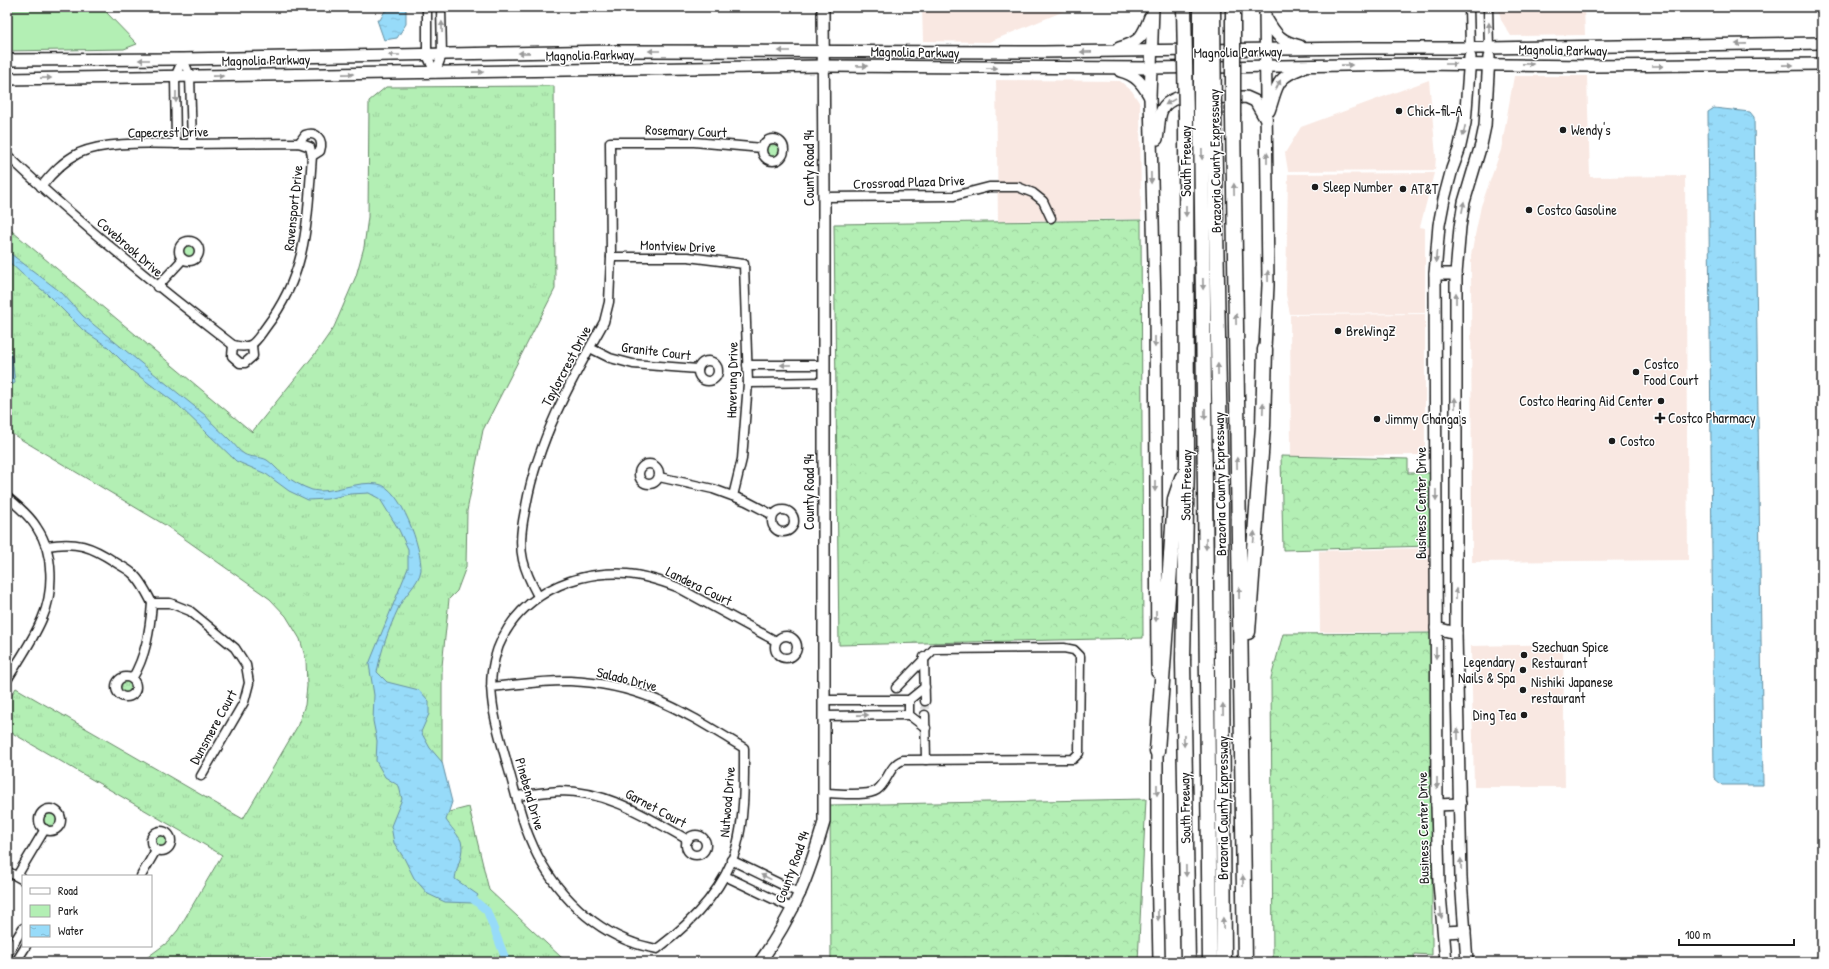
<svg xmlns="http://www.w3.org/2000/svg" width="1829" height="969" font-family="'Patrick Hand',sans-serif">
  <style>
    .built { fill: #f9e8e2 }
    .grass { fill: url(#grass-tufts); stroke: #688668 }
    .forest { fill: url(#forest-crowns); stroke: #688668 }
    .park { fill: #b3efb4; stroke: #688668 }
    .water { fill: url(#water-ripples); stroke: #668fa1 }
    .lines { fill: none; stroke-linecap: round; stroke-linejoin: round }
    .canal { stroke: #97dbf9; stroke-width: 8 }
    .street-tunnel { stroke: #ddd; stroke-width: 8; stroke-dasharray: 8 4; stroke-linecap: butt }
    .street-casing { stroke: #1c1c1c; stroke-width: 11 }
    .secondary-casing { stroke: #1c1c1c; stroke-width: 14 }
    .highway-casing { stroke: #1c1c1c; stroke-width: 17 }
    .street { stroke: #fff; stroke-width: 8 }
    .secondary { stroke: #fff; stroke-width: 11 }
    .highway { stroke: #fff; stroke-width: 14 }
    .highway-bridge-casing { stroke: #1c1c1c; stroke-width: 17; stroke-linecap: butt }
    .highway-bridge { stroke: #fff; stroke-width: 14 }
    .oneway { fill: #999 }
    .poi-dot { fill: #1c1c1c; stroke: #fff; stroke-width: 1.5 }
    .labels { text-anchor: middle; stroke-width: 3; stroke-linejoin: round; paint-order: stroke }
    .street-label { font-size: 14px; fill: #1c1c1c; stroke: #fff }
    .poi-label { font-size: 14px; fill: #1c1c1c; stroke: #fff; text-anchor: start }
  </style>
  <defs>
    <pattern id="grass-tufts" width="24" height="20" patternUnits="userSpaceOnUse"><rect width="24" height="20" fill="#b3efb4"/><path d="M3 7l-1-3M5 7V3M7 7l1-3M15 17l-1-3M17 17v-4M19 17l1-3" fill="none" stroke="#99cc9a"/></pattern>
    <pattern id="forest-crowns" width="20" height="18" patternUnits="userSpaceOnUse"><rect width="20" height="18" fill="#b3efb4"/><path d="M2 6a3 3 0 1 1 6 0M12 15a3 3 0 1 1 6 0" fill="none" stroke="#99cc9a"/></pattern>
    <pattern id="water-ripples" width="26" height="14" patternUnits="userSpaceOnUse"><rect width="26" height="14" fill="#97dbf9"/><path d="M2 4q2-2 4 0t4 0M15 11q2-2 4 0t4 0" fill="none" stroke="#82bbd5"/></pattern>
  </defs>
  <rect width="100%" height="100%" fill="#fff"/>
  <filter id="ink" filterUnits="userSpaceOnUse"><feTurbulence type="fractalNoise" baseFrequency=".025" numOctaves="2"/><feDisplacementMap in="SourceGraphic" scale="8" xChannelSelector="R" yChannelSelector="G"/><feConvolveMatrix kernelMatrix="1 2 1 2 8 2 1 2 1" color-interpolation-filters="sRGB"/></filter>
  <g filter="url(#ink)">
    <g class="built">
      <polygon points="922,7 1074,7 989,42 923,41"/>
      <polygon points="1498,7 1584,7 1585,35 1511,36 1501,20"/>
      <polygon points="1514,76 1587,76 1590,177 1685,176 1688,560 1472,562 1471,255 1481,206 1501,150"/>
      <polygon points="996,80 1120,81 1132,91 1140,104 1141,219 998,221"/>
      <polygon points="1429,80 1436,156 1435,170 1288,171 1285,153 1301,127"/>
      <polygon points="1434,173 1420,227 1425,228 1425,313 1290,314 1286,295 1288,174"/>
      <polygon points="1425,314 1425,455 1291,456 1290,315"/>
      <polygon points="1430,548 1432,632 1320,632 1319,551"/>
      <polygon points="1563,644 1565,787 1474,787 1471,646"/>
    </g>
    <g class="grass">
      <polygon points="554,86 555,289 483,430 467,511 466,567 457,591 449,599 442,666 442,814 469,807 489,890 561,957 569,962 141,962 168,942 178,930 222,855 7,730 7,702 16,688 243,819 297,727 305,705 307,686 306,660 300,639 286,616 270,599 165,525 7,431 7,227 252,432 318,350 334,327 356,276 364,247 368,217 369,101 386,87"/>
      <circle cx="773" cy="150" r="10"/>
      <circle cx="187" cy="251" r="10"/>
      <circle cx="127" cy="687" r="10"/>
      <circle cx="51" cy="821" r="10"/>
      <circle cx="162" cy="842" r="10"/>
    </g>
    <g class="forest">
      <polygon points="1141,220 1143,638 839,645 834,224"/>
      <polygon points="1281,456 1408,459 1408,473 1431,473 1431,546 1283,550"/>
      <polygon points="1432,633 1432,955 1414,954 1415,962 1273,962 1271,678 1283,634"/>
      <polygon points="1146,799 1138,962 831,962 830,805"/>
    </g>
    <polygon class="park" points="7,7 107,7 107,13 137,44 124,49 7,51"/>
    <g class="water">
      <polygon points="387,7 406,7 406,24 397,38 384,40 377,20 380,20"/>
      <polygon points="1714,108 1750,112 1754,117 1763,785 1722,785 1714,778 1708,112"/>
      <path d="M7,251L62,293L83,316L205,415C213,425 222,432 231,441C235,445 239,451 244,454C250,458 260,456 267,460C273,464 277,470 283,474C292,481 301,486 312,490C330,495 357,480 378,484C401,487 422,549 421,570C419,584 403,596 398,609C389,628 381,651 377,672L387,682L419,690L429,701V714L421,732L430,748L442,762L452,802L446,820C449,825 459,836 461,841C465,852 456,868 455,879L478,895L473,903L445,902L428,894L414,878L404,858L394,843L391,826L402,799L399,786L385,777L376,761L377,741L373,721L374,695L369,664L408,568V549L399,530L380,499L369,493L350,494L327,499L308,500L289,491L266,474L236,461L178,405L131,370L108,347L83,330L46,293L22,274L7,260Z"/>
      <polygon points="7,346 12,357 15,383 7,387"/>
    </g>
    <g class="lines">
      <polyline class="canal" points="467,894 487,911 506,960 510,962"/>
      <polyline class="street-tunnel" points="925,701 925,715"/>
      <defs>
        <g id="street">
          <polyline points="427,7 427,55 435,73"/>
          <polyline points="1469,7 1470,48"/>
          <polyline points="1488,7 1489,48"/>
          <polyline points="183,59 190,76 192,144"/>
          <polyline points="435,73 442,55 441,7"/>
          <circle cx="773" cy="150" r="11"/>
          <path d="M299,143L305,135C316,131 324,139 320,151L312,156"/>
          <polyline points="176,144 175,77 183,59"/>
          <path d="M7,155C79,223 155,285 233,345C253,350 255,342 266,327C308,272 307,222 312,156L310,147L299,143C262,143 225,144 189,144C157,144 108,140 79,153C63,161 52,173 41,187"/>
          <polyline points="824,197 954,196 989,187 1018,187 1033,193 1043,201 1051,218"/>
          <circle cx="189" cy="251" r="10"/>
          <polyline points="611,257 688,257 744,264 748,383 742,459 733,496"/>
          <polyline points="157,287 183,259"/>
          <polyline points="233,345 232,356 240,363 245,363 253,356 252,345"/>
          <polyline points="590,348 610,358 633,364 698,369"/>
          <circle cx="708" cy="371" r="10"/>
          <polyline points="747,365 824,365"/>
          <polyline points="748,383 824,382"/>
          <circle cx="649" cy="474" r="10"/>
          <polyline points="659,477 713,489 746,501 773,515"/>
          <path d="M7,497C18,506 30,516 37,528C54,553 54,592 42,619C33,640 19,660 7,680"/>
          <circle cx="783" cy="521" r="11"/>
          <path d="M47,546C76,541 91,546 115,562C121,566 128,569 133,574C141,581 147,593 152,603"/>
          <path d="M538,596C532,585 526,573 523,560C519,542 522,524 526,506C538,439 571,381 604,322L609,302L611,257L610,142H694L762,148"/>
          <polyline points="152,603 170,603 190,611 235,648 246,665 249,683 244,702 201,776"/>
          <circle cx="786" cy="647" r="11"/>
          <polyline points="924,657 925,701"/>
          <circle cx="126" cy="687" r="10"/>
          <path d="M132,679C146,656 150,630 152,603"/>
          <path d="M491,687C517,685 544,680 570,681C643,684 684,712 744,748C744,780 745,817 736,849C724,890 690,924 657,949C650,947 641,946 634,943C587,927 548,884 530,839C520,816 515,790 508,767C500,737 488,703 492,672C501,606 564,569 627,574C644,575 661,581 677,587L776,641"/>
          <polyline points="824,700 909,700 925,687"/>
          <polyline points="909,700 909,715 926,728"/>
          <polyline points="925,715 926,760"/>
          <polyline points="824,716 909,715"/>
          <path d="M824,793C837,793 867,797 877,790C888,782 889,765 903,760L1073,759L1079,753L1080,656L1074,650L1064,648L934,649L896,688"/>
          <path d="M517,796C531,794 546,792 560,791C608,791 647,817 688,840"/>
          <circle cx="50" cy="820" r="11"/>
          <circle cx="161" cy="841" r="10"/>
          <circle cx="696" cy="845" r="10"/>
          <polyline points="731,860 801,894"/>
          <polyline points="7,871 23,880"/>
          <polyline points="17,876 45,829"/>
          <polyline points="141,876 156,850"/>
          <polyline points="725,876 794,909"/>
          <polyline points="7,954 23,928"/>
          <polyline points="16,962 26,946"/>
        </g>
        <g id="secondary">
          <polyline points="1153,7 1150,97 1155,303 1157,672"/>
          <path d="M1266,18C1276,35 1280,41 1300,46"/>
          <path d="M1119,48C1140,42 1143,36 1150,17"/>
          <polyline points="7,60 183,59 615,51 1043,52 1359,48 1489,48 1822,43"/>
          <path d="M1120,71C1136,75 1142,83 1150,97"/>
          <polyline points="7,79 823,66 1152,68 1414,64 1592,66 1822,64"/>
          <path d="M1269,111C1278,86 1274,79 1302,68"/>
          <path d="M1157,139C1161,121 1155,106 1177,98L1246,97L1255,101L1266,120"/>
          <polyline points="1435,274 1456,274"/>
          <polyline points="1265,349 1268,285 1265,7"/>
          <polyline points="1436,628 1456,633"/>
          <polyline points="1157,743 1157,862 1159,962"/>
          <polyline points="1437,805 1460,804"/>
          <polyline points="1444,932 1465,931"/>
          <path d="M760,962C794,914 808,878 824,822V197L823,7"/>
          <polyline points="1446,962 1439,883 1437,805 1435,274 1439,225 1444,199 1452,169 1459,150 1465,123 1470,57"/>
          <polyline points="1467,962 1461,879 1456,633 1456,274 1460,227 1464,202 1481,145 1485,126 1489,57"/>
        </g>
        <g id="highway">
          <polyline points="1201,115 1210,962"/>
          <polyline points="1214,115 1221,506 1224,962"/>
          <polyline points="1186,116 1187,460 1183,660 1188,962"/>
          <polyline points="1233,116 1245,962"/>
          <polyline points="1248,632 1263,426 1265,349"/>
          <polyline points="1157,751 1175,499 1182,478"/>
        </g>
      </defs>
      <use href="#street" class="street-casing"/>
      <use href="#secondary" class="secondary-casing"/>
      <use href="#highway" class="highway-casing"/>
      <use href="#street" class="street"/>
      <use href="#secondary" class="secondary"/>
      <use href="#highway" class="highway"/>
      <defs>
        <g id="highway-bridge">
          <polyline points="1184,7 1186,116"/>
          <polyline points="1201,7 1201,115"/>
          <polyline points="1213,7 1214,115"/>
          <polyline points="1233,7 1233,116"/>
        </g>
      </defs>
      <use href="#highway-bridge" class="highway-bridge-casing"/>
      <use href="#highway-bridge" class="highway-bridge"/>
    </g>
    <defs><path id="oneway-solid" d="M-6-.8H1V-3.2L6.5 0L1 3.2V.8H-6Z"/></defs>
    <g class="oneway">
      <use href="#oneway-solid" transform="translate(442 27) rotate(-91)"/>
      <use href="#oneway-solid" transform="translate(1489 28) rotate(-91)"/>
      <use href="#oneway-solid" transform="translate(1741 44) rotate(179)"/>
      <use href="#oneway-solid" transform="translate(654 51) rotate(-180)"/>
      <use href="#oneway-solid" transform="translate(784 51) rotate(-180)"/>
      <use href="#oneway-solid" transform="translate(1086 52) rotate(179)"/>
      <use href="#oneway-solid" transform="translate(524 53) rotate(179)"/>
      <use href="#oneway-solid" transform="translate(394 55) rotate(180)"/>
      <use href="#oneway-solid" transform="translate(144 60) rotate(180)"/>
      <use href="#oneway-solid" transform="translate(1451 64)"/>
      <use href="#oneway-solid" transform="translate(1528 64) rotate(1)"/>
      <use href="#oneway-solid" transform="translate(1347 65) rotate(-1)"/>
      <use href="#oneway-solid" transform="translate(1788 65) rotate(-1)"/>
      <use href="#oneway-solid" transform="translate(862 66) rotate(1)"/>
      <use href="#oneway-solid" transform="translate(1658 66)"/>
      <use href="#oneway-solid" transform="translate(992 68)"/>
      <use href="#oneway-solid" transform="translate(478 72) rotate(-1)"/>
      <use href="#oneway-solid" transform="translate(348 74) rotate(-1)"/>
      <use href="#oneway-solid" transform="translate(218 76) rotate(-1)"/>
      <use href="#oneway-solid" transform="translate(46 78) rotate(-1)"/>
      <use href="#oneway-solid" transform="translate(1278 85) rotate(-64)"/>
      <use href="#oneway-solid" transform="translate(176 97) rotate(90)"/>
      <use href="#oneway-solid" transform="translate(1170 102) rotate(149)"/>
      <use href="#oneway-solid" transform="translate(1464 131) rotate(102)"/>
      <use href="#oneway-solid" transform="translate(1202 154) rotate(89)"/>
      <use href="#oneway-solid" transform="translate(1267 158) rotate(-90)"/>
      <use href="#oneway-solid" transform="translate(1151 178) rotate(89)"/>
      <use href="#oneway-solid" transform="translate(1234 189) rotate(-91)"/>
      <use href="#oneway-solid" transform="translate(1463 207) rotate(-79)"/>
      <use href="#oneway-solid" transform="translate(1186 211) rotate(90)"/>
      <use href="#oneway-solid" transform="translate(1436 257) rotate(95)"/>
      <use href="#oneway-solid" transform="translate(1268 276) rotate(-91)"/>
      <use href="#oneway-solid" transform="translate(1203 284) rotate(89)"/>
      <use href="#oneway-solid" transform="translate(1456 298) rotate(-90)"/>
      <use href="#oneway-solid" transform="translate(1236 319) rotate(-91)"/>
      <use href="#oneway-solid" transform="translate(1155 342) rotate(90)"/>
      <use href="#oneway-solid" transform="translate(786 365) rotate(180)"/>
      <use href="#oneway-solid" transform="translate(1218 369) rotate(-91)"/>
      <use href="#oneway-solid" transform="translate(1455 403) rotate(-90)"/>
      <use href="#oneway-solid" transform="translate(1263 408) rotate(-88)"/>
      <use href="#oneway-solid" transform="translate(1205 414) rotate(90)"/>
      <use href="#oneway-solid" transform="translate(1237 463) rotate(-91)"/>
      <use href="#oneway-solid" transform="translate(1155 486) rotate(90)"/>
      <use href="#oneway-solid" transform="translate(1436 495) rotate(90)"/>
      <use href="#oneway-solid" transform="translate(1254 537) rotate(-85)"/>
      <use href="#oneway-solid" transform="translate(1206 544) rotate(90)"/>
      <use href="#oneway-solid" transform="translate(1239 593) rotate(-91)"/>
      <use href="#oneway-solid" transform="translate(1456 594) rotate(-90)"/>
      <use href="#oneway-solid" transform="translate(1156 616) rotate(90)"/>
      <use href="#oneway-solid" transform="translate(1436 653) rotate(90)"/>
      <use href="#oneway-solid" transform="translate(1223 709) rotate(-91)"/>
      <use href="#oneway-solid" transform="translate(863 715) rotate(-1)"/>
      <use href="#oneway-solid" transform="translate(1458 734) rotate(-91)"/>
      <use href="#oneway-solid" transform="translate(1184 741) rotate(89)"/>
      <use href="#oneway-solid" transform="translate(1437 783) rotate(90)"/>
      <use href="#oneway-solid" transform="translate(1157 790) rotate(90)"/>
      <use href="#oneway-solid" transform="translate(1461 864) rotate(-91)"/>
      <use href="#oneway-solid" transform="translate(1186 871) rotate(89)"/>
      <use href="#oneway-solid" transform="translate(766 877) rotate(-154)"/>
      <use href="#oneway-solid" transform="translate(1243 881) rotate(-91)"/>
      <use href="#oneway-solid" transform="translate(1441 913) rotate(84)"/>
      <use href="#oneway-solid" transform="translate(1158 915) rotate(89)"/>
      <use href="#oneway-solid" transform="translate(1223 923) rotate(-91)"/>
    </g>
  </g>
  <g class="poi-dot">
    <circle cx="1399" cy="111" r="4"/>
    <circle cx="1563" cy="130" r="4"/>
    <circle cx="1315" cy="187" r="4"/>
    <circle cx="1403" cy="189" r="4"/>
    <circle cx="1529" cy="210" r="4"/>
    <circle cx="1338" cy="331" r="4"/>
    <circle cx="1636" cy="372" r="4"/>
    <circle cx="1661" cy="401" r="4"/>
    <path d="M1658 412h4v4h4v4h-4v4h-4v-4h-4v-4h4z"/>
    <circle cx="1377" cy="419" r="4"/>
    <circle cx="1612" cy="441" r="4"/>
    <circle cx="1524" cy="655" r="4"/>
    <circle cx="1523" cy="670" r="4"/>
    <circle cx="1523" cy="690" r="4"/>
    <circle cx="1524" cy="715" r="4"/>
  </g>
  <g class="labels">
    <g class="street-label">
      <text transform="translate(1563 50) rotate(1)" y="5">Magnolia Parkway</text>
      <text transform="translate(915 52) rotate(1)" y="5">Magnolia Parkway</text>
      <text transform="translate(1238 52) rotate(-1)" y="5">Magnolia Parkway</text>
      <text transform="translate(590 55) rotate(-1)" y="5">Magnolia Parkway</text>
      <text transform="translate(266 60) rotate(-1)" y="5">Magnolia Parkway</text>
      <text transform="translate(686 131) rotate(2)" y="5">Rosemary Court</text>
      <text transform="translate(168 132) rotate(-1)" y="5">Capecrest Drive</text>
      <text transform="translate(1186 161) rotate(-90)" y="5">South Freeway</text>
      <text transform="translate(1215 161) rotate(-91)" y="5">Brazoria County Expressway</text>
      <text transform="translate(809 168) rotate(-90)" y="5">County Road 94</text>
      <text transform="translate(909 182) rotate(-2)" y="5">Crossroad Plaza Drive</text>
      <text transform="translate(293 208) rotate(-84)" y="5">Ravensport Drive</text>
      <text transform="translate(678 246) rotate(2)" y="5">Montview Drive</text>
      <text transform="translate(130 247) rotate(41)" y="5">Covebrook Drive</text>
      <text transform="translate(656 351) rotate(7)" y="5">Granite Court</text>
      <text transform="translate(566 366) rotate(-62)" y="5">Taylorcrest Drive</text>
      <text transform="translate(732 380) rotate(-89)" y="5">Haverung Drive</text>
      <text transform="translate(1220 484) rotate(-91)" y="5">Brazoria County Expressway</text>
      <text transform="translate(1186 485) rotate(-89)" y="5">South Freeway</text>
      <text transform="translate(809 492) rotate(-90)" y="5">County Road 94</text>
      <text transform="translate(1421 503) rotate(-90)" y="5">Business Center Drive</text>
      <text transform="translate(699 586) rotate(26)" y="5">Landera Court</text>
      <text transform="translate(627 679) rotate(14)" y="5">Salado Drive</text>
      <text transform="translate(213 727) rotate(-61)" y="5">Dunsmere Court</text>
      <text transform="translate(530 794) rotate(74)" y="5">Pinebend Drive</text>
      <text transform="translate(727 802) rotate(-85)" y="5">Nutwood Drive</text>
      <text transform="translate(656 808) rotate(28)" y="5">Garnet Court</text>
      <text transform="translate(1185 808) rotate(-91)" y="5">South Freeway</text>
      <text transform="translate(1223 808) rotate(-90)" y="5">Brazoria County Expressway</text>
      <text transform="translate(1423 828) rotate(-91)" y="5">Business Center Drive</text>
      <text transform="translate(792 867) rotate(-70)" y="5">County Road 94</text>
    </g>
    <g class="poi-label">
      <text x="1407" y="116">Chick-fil-A</text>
      <text x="1571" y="135">Wendy's</text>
      <text x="1323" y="192">Sleep Number</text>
      <text x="1411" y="194">AT&amp;T</text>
      <text x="1537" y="215">Costco Gasoline</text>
      <text x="1346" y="336">BreWingZ</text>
      <text x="1644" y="369">Costco<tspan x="1644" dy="16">Food Court</tspan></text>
      <text x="1653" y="406" text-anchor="end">Costco Hearing Aid Center</text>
      <text x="1668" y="423">Costco Pharmacy</text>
      <text x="1385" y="424">Jimmy Changa's</text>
      <text x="1620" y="446">Costco</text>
      <text x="1532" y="652">Szechuan Spice<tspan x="1532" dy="16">Restaurant</tspan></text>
      <text x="1515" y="667" text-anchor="end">Legendary<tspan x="1515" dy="16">Nails &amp; Spa</tspan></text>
      <text x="1531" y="687">Nishiki Japanese<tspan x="1531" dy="16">restaurant</tspan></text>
      <text x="1516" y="720" text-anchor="end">Ding Tea</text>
    </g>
  </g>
  <rect width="1829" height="969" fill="none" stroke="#fff" stroke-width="24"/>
  <rect x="12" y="12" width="1805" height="945" fill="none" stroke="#1c1c1c" stroke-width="1.5" filter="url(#ink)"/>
  <rect x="22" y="875" width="130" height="72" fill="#ffffff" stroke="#a4a4a4"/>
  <rect x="30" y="888" width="20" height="6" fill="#ffffff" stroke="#a4a4a4"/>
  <text x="58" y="895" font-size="12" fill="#1c1c1c">Road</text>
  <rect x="30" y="905" width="20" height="12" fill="#b3efb4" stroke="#a4a4a4"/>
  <text x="58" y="915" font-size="12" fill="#1c1c1c">Park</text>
  <rect x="30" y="925" width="20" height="12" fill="url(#water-ripples)" stroke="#a4a4a4"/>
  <text x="58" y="935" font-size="12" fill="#1c1c1c">Water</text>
  <path d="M1679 939v6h115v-6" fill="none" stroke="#1c1c1c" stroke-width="2"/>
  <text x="1685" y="939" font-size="12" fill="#1c1c1c" stroke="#ffffff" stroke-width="3" paint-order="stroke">100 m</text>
</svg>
